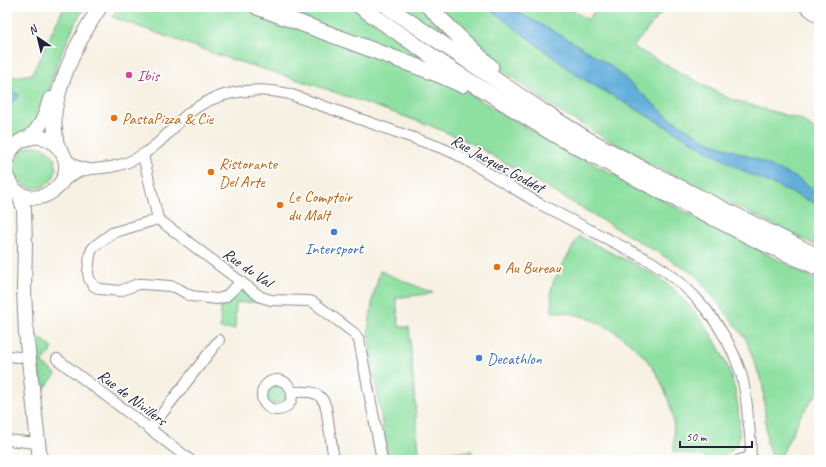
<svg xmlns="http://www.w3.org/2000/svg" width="826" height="467" font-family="Caveat,sans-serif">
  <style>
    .green { fill: #8ee0a1; stroke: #58816e }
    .water { fill: #64afdc; stroke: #43688c }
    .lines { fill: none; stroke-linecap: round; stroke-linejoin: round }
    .street-casing { stroke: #8c8a8f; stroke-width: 12 }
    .secondary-casing { stroke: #8c8a8f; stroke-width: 16 }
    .primary-casing { stroke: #8c8a8f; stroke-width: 17 }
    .street { stroke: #fff; stroke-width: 10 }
    .secondary { stroke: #fff; stroke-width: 14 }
    .primary { stroke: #fff; stroke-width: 15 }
    .hotel-dot { fill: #d1479c; stroke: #fff; stroke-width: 1.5 }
    .food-dot { fill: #e8710a; stroke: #fff; stroke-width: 1.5 }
    .shop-dot { fill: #3f7fe0; stroke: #fff; stroke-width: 1.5 }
    .labels { text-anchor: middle; stroke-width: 3.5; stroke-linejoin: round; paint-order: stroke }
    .hotel-label { font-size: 16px; fill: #b23c85; stroke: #fff; text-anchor: start }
    .food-label { font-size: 16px; fill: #c56008; stroke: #fff; text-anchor: start }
    .street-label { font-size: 16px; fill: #22223b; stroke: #fff }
    .shop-label { font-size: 16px; fill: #366cbe; stroke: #fff }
  </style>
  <rect width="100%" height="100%" fill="#fff"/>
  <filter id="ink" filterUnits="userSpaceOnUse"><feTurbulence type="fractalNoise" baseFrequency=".025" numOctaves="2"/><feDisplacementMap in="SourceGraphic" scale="8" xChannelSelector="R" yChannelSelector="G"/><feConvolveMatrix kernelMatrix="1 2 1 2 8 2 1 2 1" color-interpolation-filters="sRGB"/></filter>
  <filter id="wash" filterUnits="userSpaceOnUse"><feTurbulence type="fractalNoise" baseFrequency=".012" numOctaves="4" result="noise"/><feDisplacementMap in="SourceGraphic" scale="16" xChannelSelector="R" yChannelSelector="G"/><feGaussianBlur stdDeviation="0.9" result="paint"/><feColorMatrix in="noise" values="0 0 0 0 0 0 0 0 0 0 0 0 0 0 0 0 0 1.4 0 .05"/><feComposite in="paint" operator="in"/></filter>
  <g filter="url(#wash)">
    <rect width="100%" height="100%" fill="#f7f1e3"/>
    <g class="green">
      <polygon points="64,7 85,7 75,23 57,64 42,115 34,129 7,147 7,78 32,74"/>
      <polygon points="119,7 245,7 419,70 456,86 553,143 819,281 819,392 814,397 800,417 779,460 774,460 767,444 763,386 746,339 696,275 471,143 429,125 308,83 224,57 112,17"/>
      <polygon points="268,7 352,7 452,75"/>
      <polygon points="398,7 424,7 459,43 457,47"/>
      <polygon points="435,7 568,7 588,20 597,7 666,7 633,47 730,99 802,120 819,133 819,247 648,163 560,112 529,90 491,61"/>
      <circle cx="35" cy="167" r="21"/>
      <path d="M579,236C596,245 613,254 631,262C643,269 656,275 667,284C707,317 737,368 739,420C739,428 741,437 737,444C734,449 724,456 719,460L674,451C674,440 674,429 673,418C671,408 668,398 664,389C649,348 595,310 552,312L551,290L554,280Z"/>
      <polygon points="380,271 433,293 396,298 399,327 409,327 419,453 472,451 472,460 388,460 368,333 373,297"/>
      <polygon points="241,290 245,290 261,302 236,303 235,329 220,329 221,303 231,298"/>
      <polygon points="35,334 53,348 42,363 56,374 42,392"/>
      <circle cx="276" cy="394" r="10"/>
    </g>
    <g class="water">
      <polygon points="487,7 509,7 573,42 611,66 668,117 705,140 756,159 797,178 819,193 819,205 745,172 578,76"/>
      <polygon points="7,92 13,92 20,95 7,108"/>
    </g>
  </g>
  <g filter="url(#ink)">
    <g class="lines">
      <defs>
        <g id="street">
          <polyline points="804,7 819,18"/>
          <polyline points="143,155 158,219 261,297 271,300 309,301 313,302 354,333 359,340 382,460"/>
          <path d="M64,156C71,164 78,168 89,169"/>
          <path d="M61,183C67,179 72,175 79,172C87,169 95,169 103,168C114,167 125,164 135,159C155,149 168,133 183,118C211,92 253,85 289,94L439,147L456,154L540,204L652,262C693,287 726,327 741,373C745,388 747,403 748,418C750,431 752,445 750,458"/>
          <polyline points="158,219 112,233 96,245 92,249 90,255 88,272 89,279 94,286 100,289 120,291 138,284 143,284 170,286 177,288 191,296 217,299 225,297 241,282"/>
          <polyline points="7,356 19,357 28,356"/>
          <polyline points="57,359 150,429 190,460"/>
          <circle cx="277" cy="395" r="15"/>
          <path d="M292,392C308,392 320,389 326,407L334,460"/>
          <polyline points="150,429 219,340"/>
          <polyline points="7,440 38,443"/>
          <polyline points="739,460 747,458 755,460"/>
        </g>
        <g id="secondary">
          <path d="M29,138C41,127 46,115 50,99"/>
          <path d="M57,146C55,133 53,121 55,109C61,75 81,35 100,7"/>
          <path d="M7,158C11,147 20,139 32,137C41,136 51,139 57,146C90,180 26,224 7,177"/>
          <polyline points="18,192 24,209 25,246 24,289 26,333 40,460"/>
        </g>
        <g id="primary">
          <polyline points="257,7 437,74 462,85"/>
          <polyline points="361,7 446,66 555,135 666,194 761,242 819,268"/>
          <polyline points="388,7 542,111 587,139 647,171 819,257"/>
          <polyline points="429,7 459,37 491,67"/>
        </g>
      </defs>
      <use href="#street" class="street-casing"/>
      <use href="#secondary" class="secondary-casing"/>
      <use href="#primary" class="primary-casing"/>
      <use href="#street" class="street"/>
      <use href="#secondary" class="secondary"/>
      <use href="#primary" class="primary"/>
    </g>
  </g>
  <circle class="hotel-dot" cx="129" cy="75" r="4"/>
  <g class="food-dot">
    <circle cx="114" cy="118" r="4"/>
    <circle cx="211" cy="172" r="4"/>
    <circle cx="280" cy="205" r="4"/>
    <circle cx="497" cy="267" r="4"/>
  </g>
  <g class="shop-dot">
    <circle cx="334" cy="232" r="4"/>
    <circle cx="479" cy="358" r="4"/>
  </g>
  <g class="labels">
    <g class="hotel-label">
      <text x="137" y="81">Ibis</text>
    </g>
    <g class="food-label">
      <text x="122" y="124">PastaPizza &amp; Cie</text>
      <text x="219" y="169">Ristorante<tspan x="219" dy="18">Del Arte</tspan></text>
      <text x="288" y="202">Le Comptoir<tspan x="288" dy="18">du Malt</tspan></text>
      <text x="505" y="273">Au Bureau</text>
    </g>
    <g class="street-label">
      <text transform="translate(498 163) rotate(29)" y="6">Rue Jacques Goddet</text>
      <text transform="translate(248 267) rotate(35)" y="6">Rue du Val</text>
      <text transform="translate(133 397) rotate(37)" y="6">Rue de Nivillers</text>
    </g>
    <g class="shop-label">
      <text x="334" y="254">Intersport</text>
      <text x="487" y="364" text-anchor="start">Decathlon</text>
    </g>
  </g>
  <rect width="826" height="467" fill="none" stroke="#fff" stroke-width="24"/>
  <g transform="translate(38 38) rotate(325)" stroke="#ffffff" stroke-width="3" paint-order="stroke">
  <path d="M0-3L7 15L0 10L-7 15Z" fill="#22223b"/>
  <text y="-6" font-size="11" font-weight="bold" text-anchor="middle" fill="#22223b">N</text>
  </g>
  <path d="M680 441v6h72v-6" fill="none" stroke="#22223b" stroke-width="2"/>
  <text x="686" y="441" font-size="12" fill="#22223b" stroke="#ffffff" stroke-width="3" paint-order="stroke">50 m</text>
</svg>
